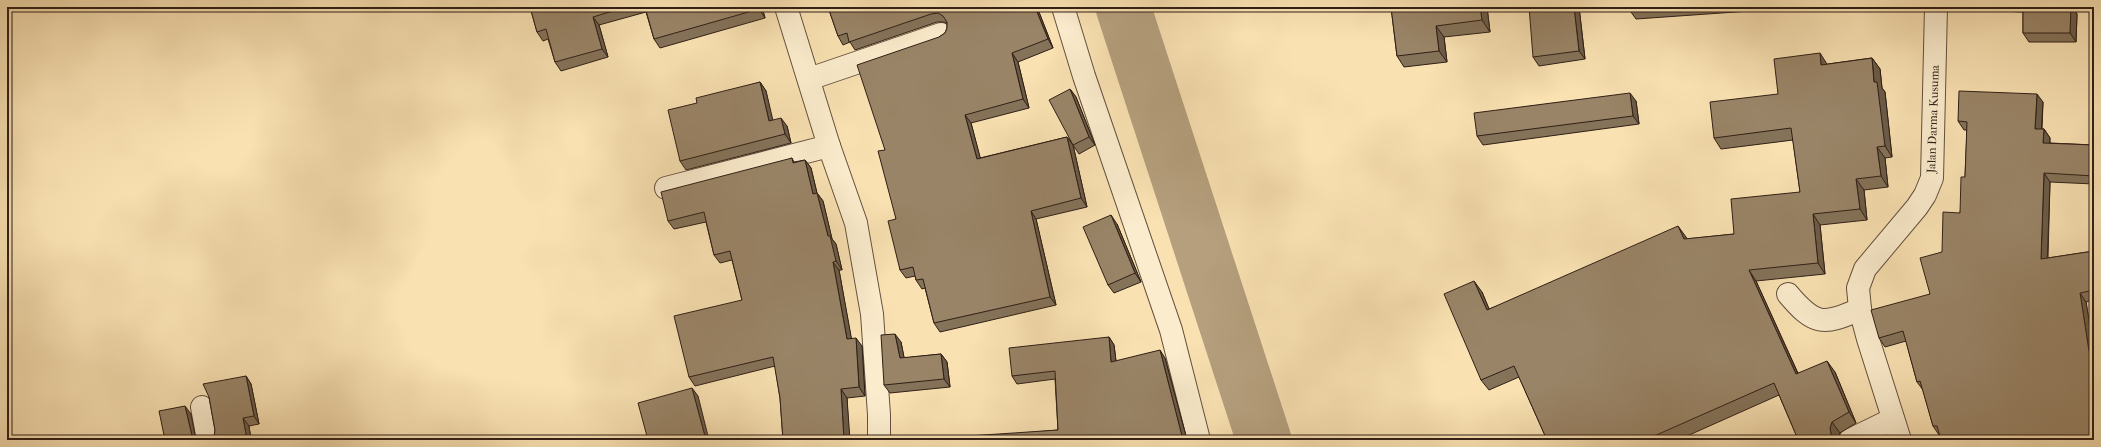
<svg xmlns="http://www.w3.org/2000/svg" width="2101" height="447" font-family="'IM FELL French Canon',serif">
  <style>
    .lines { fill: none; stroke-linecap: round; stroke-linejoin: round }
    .river { stroke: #b59f7d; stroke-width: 55 }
    .minor-casing { stroke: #62503d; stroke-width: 24 }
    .minor { stroke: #fbeccd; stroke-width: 22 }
    .wall { fill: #847259; stroke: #301f16 }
    .shaded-wall { fill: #6b5c48; stroke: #301f16 }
    .building { fill: #998467; stroke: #301f16 }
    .labels { text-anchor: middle; stroke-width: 3.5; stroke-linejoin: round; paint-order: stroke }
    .street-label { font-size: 12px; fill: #301f16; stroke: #fbeccd }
  </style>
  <rect width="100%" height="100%" fill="#f9e1b2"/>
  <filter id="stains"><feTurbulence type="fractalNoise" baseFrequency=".005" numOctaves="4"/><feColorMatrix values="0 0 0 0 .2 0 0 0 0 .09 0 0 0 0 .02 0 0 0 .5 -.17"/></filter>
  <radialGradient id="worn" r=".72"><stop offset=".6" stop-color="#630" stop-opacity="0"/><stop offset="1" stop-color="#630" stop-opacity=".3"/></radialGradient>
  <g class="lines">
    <polyline class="river" points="1123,7 1264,440"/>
    <defs>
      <g id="minor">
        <polyline points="786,7 829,146 856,223 872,314 879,415 879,440"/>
        <polyline points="1063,7 1084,76 1171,330 1199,440"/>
        <polyline points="809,79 941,34"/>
        <polyline points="666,188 829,146"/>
        <path d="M1788,294C1814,325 1823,326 1860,309"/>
        <polyline points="202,407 208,440"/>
        <polyline points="1850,440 1893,419"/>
        <polyline points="1900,440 1868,339 1860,309 1858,288 1865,269 1917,207 1925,195 1932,178 1936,7"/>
      </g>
    </defs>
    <use href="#minor" class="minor-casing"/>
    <use href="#minor" class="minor"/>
  </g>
  <g class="wall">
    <polygon points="530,7 762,7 765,18 660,48 654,39 646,12 599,25 608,57 561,71 555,62 548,39 543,41 537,32"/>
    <polygon points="828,7 924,7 925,10 1037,7 1053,48 1018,62 1029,108 971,123 980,158 1067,137 1073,145 1087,207 1036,219 1056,305 940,332 934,323 925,288 922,289 916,280 915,276 906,278 900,270 896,219 885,150 939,37 945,33 947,28 947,23 944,22 937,22 855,50 850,42 843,45 838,36"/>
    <polygon points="1391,7 1487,7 1490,32 1444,37 1447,62 1404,67 1397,56"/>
    <polygon points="1579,7 1585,59 1539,66 1533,57"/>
    <polygon points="1628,7 1749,7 1750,11 1636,19 1628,8"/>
    <polygon points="1952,7 2072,7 2077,14 2076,42 2029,42 2023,33 2023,12 1954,9"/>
    <polygon points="1872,58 1880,69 1882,88 1885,92 1892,157 1885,158 1888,187 1864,190 1867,220 1820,225 1825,274 1756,281 1798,373 1835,372 1856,423 1840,433 1838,439 1838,440 1799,440 1797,437 1779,395 1678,440 1547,440 1519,377 1489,390 1481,380 1482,292 1489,309 1686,237 1687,239 1734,234 1800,192 1793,140 1721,149 1714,138 1778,94 1828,64"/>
    <polygon points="760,82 766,91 772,120 787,126 791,143 686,170 680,161 697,103"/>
    <polygon points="1070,89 1076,97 1095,145 1079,154 1073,145"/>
    <polygon points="1636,101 1639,124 1483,145 1477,136"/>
    <polygon points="2043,102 2042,129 2044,129 2050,138 2050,143 2094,145 2094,184 2050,182 2048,258 2094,251 2094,300 2086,302 2094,351 1939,435 1933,426 1923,390 1917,382 1906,341 1885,347 1879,338 1930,294 1942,252 1960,213 1965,177 1967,130 1964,130 1958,121"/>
    <polygon points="792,158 794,162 805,160 811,168 817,193 823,201 832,239 836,244 842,270 839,270 851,338 862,346 865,396 847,398 849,439 851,440 783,440 780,398 775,366 695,386 689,377 742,300 732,260 720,263 714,255 706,222 674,229 668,221"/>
    <polygon points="1117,224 1141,282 1114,293 1108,285"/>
    <polygon points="1109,337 1114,345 1116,361 1165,358 1187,440 939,440 1058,430 1055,379 1017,384 1012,376"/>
    <polygon points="901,342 904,358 941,354 947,362 950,387 890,393 884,385"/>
    <polygon points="246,376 251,384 259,424 249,426 251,440 212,440 214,437 215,430 209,397"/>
  </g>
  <g class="shaded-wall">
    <polygon points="758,7 762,7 765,18 759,9"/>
    <polygon points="921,7 924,7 927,15 922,11"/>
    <polygon points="1035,7 1037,7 1053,48 1048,39"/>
    <polygon points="1480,7 1487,7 1490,32 1482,20"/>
    <polygon points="1574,7 1579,7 1585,59 1579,51"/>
    <polygon points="1747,7 1749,7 1750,11"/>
    <polygon points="2066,7 2072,7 2077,14 2076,42 2070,33"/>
    <polygon points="593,17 599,25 608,57 602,49"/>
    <polygon points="1436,26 1444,37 1447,62 1439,51"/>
    <polygon points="1012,53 1018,62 1029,108 1023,99"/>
    <polygon points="1820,53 1827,64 1829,76 1821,65"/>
    <polygon points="1872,58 1880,69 1882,88 1885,92 1892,157 1885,146 1874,82"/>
    <polygon points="760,82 766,91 775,129 769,121"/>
    <polygon points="1070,89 1076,97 1095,145 1089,137"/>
    <polygon points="1630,93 1636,101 1639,124 1633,116"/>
    <polygon points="2037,94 2043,102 2041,138 2035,129"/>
    <polygon points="965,115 971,123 983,168 977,159"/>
    <polygon points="781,118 787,126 791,143 785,134"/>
    <polygon points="2044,129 2050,138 2049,151 2043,143"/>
    <polygon points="1067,137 1073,145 1087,207 1081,198"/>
    <polygon points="1877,147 1885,158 1888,187 1881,176"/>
    <polygon points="805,160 811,168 819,202 813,194"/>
    <polygon points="2044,173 2050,182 2047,268 2041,259"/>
    <polygon points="1856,179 1864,190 1867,220 1860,209"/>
    <polygon points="817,193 823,201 832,239 836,244 842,270 836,261 828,236"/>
    <polygon points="1031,211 1036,219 1056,305 1050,297"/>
    <polygon points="1813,214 1820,225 1825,274 1818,263"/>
    <polygon points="1111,215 1117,224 1141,282 1135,273"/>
    <polygon points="1678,226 1686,237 1692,250 1684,239"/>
    <polygon points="833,262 839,270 853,347 847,339"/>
    <polygon points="1749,270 1756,281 1803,385 1796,374"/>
    <polygon points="1474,281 1482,292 1494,321 1487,310"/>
    <polygon points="2080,293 2086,302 2094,351 2089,351"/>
    <polygon points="895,334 901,342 906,367 900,358"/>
    <polygon points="1109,337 1114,345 1117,370 1111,362"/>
    <polygon points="856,338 862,346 865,396 859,387"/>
    <polygon points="1160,350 1165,358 1187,440 1183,440"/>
    <polygon points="941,354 947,362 950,387 944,379"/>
    <polygon points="1827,361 1835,372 1856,423 1849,412"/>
    <polygon points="246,376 251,384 259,424 254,416"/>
    <polygon points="692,388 698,396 709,440 706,440"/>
    <polygon points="841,389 847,398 850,440 844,440"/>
    <polygon points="185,406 191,414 196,440 193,440"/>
    <polygon points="243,418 249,426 251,440 247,440"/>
    <polygon points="1832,422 1840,433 1838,439 1838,440 1835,440 1831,434 1830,428"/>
  </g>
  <g class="building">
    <polygon points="530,7 626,7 593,17 602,49 555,62 546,29 537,32"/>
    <polygon points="645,7 758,7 759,9 654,39"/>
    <polygon points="828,7 921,7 922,11 935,7 1035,7 1048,39 1012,53 1023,99 965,115 977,159 1067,137 1081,198 1031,211 1050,297 934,323 923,279 916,280 913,267 900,270 888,221 896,219 878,151 885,150 857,65 939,37 945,33 947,28 947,22 943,16 938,13 931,14 849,42 847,33 838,36"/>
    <polygon points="1391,7 1480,7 1482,20 1436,26 1439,51 1397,56"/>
    <polygon points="1529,7 1574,7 1579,51 1533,57"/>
    <polygon points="1628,7 1644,7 1628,8"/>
    <polygon points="2023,7 2071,7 2070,33 2023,33"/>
    <polygon points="1820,53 1821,65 1872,58 1874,82 1877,82 1885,146 1877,147 1881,176 1856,179 1860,209 1813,214 1818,263 1749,270 1796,374 1827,361 1849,412 1832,422 1830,428 1831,434 1835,439 1837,440 1801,440 1799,436 1797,437 1774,383 1645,440 1547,440 1514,366 1481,380 1444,294 1474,281 1487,310 1678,226 1684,239 1734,234 1731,199 1800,192 1791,128 1714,138 1710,102 1778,94 1774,59"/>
    <polygon points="760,82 769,121 781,118 785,134 680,161 668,110 697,103 696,98"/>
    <polygon points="1070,89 1089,137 1073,145 1049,100"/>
    <polygon points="1959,91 2037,94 2035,129 2044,129 2043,143 2094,145 2094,176 2044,173 2041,259 2094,251 2094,290 2080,293 2089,351 2094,351 2094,440 1941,440 1937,426 1933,426 1920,381 1917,382 1903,331 1879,338 1871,310 1930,294 1920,258 1942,252 1943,212 1960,213 1961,177 1965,177 1967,122 1958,121"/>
    <polygon points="1630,93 1633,116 1477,136 1474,113"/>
    <polygon points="792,158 793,163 805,160 813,194 817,193 828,236 830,236 836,261 833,262 847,339 856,338 859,387 841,389 844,440 850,439 850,440 783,440 780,398 773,357 689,377 674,316 742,300 730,251 714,255 704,212 668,221 661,192"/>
    <polygon points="1111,215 1135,273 1108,285 1083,227"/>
    <polygon points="895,334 900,358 941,354 944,379 884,385 881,335"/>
    <polygon points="1109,337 1111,362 1160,350 1183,440 939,440 939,438 1058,430 1055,371 1012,376 1009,348"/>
    <polygon points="246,376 254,416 243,418 247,440 212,440 214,437 215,430 209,397 203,384"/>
    <polygon points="692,388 706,440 648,440 638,403"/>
    <polygon points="185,406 193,440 165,440 159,411"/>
    <polygon points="1854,437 1855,440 1846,440"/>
  </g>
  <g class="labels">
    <g class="street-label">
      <text transform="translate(1933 119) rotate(-88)" y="4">Jalan Darma Kusuma</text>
    </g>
  </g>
  <rect width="2101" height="447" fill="none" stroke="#f9e1b2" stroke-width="24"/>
  <rect x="8" y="8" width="2085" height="431" fill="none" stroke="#301f16" stroke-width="2"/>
  <rect x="12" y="12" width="2077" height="423" fill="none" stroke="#301f16"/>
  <rect width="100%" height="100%" filter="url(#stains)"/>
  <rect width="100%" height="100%" fill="url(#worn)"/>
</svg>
